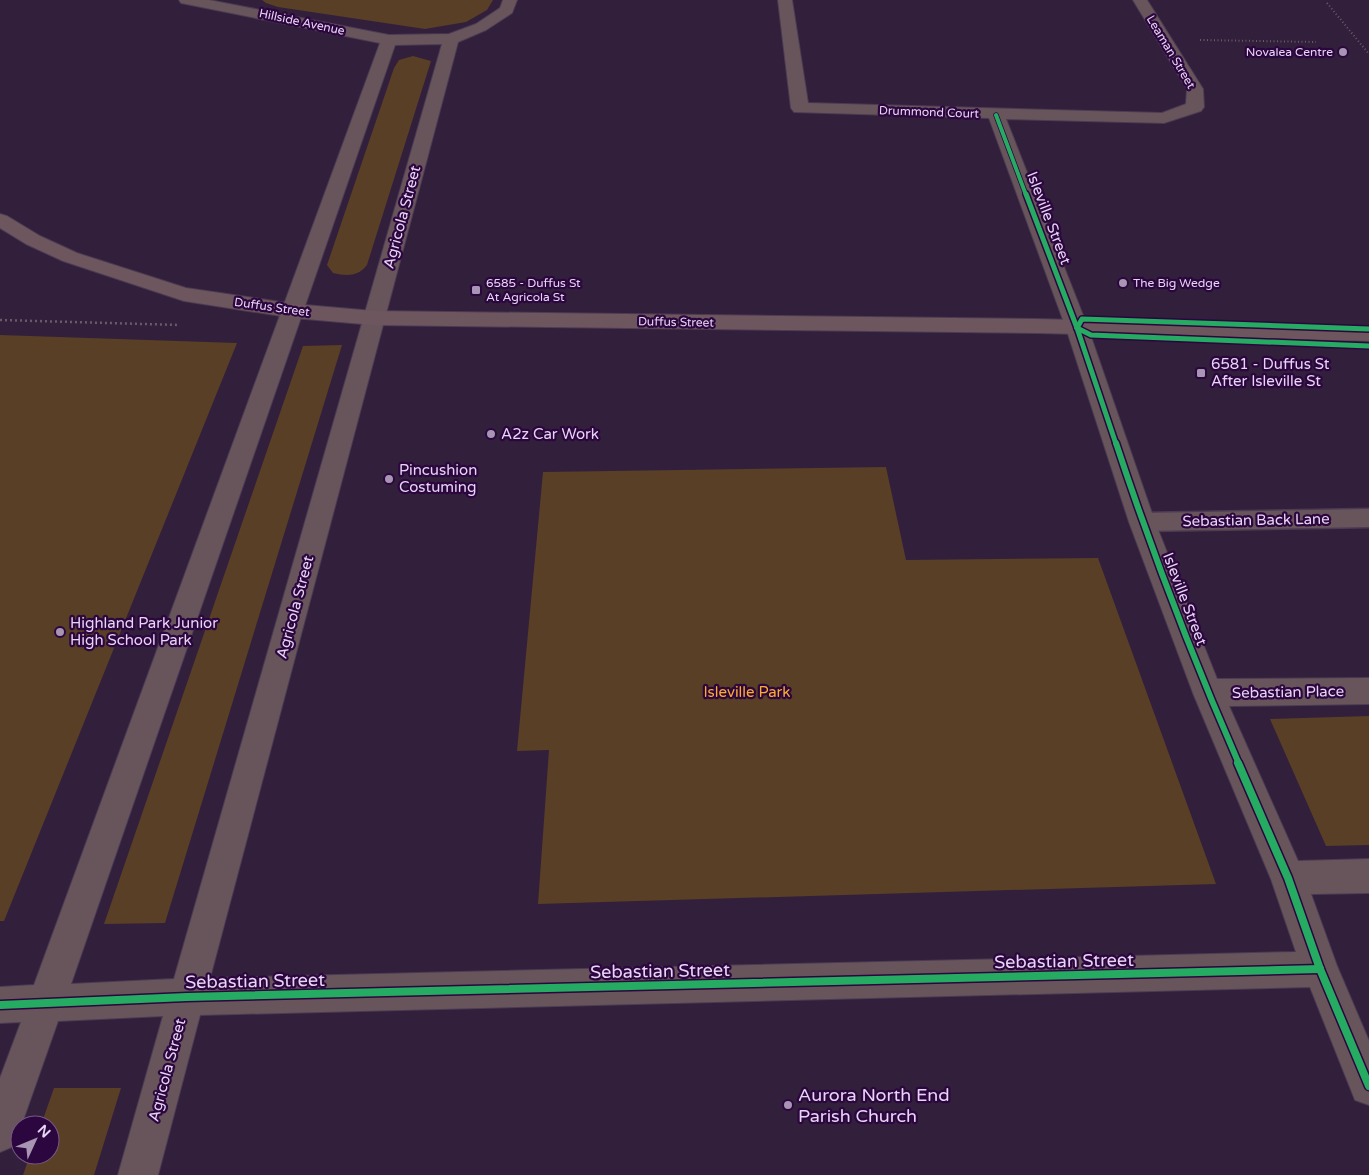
<svg xmlns="http://www.w3.org/2000/svg" width="1369" height="1175" font-family="'Varela Round',sans-serif">
  <style>
    .green { fill: #593f26 }
    .lines { fill: none; stroke-linecap: round; stroke-linejoin: round }
    .service-casing { stroke: #4b3b53; stroke-width: 3 }
    .minor-casing { stroke: #4b3b53; stroke-width: 2 }
    .secondary-casing { stroke: #4b3b53; stroke-width: 2 }
    .path-far1 { stroke: #6b5a66; stroke-width: 2; stroke-dasharray: 1 2.5; stroke-linecap: butt }
    .path { stroke: #6b5a66; stroke-width: 2.5; stroke-dasharray: 2 3; stroke-linecap: butt }
    .service { fill: #68555c; fill-rule: evenodd }
    .minor { fill: #68555c; fill-rule: evenodd }
    .secondary { fill: #6d565d; fill-rule: evenodd }
    .cycleway-far3-casing { stroke: #2c063e; stroke-width: 5.5 }
    .cycleway-far2-casing { stroke: #2c063e; stroke-width: 8 }
    .cycleway-far1-casing { stroke: #2c063e; stroke-width: 9 }
    .cycleway-casing { stroke: #2c063e; stroke-width: 11 }
    .cycleway-far3 { stroke: #26ab63; stroke-width: 4 }
    .cycleway-far2 { stroke: #26ab63; stroke-width: 5 }
    .cycleway-far1 { stroke: #26ab63; stroke-width: 6 }
    .cycleway { stroke: #26ab63; stroke-width: 8 }
    .poi-dot { fill: #a895b4; stroke: #2c063e; stroke-width: 2 }
    .labels { text-anchor: middle; stroke-width: 4.5; stroke-linejoin: round; paint-order: stroke }
    .far-street-label { font-size: 12px; fill: #e8d4f5; stroke: #2c063e }
    .far-poi-label { font-size: 12px; fill: #e8d4f5; stroke: #2c063e; text-anchor: start }
    .street-label { font-size: 15px; fill: #e8d4f5; stroke: #2c063e }
    .poi-label { font-size: 15px; fill: #e8d4f5; stroke: #2c063e; text-anchor: start }
    .park-label { font-size: 15px; fill: #fdac30; stroke: #2c063e }
    .near-street-label { font-size: 18px; fill: #e8d4f5; stroke: #2c063e }
    .near-poi-label { font-size: 18px; fill: #e8d4f5; stroke: #2c063e; text-anchor: start }
  </style>
  <rect width="100%" height="100%" fill="#321f3c"/>
  <g class="green">
    <polygon points="262,0 493,0 487,10 466,22 425,29 278,7 266,3"/>
    <path d="M413,56L431,61L367,265C358,277 346,276 333,273L327,265L394,68L399,60Z"/>
    <polygon points="0,335 237,343 4,921 0,921"/>
    <polygon points="342,345 165,923 104,924 303,346"/>
    <polygon points="886,467 906,560 1098,558 1216,884 538,904 549,750 517,751 543,472"/>
    <polygon points="1369,716 1369,845 1326,846 1270,719"/>
    <polygon points="54,1088 121,1088 94,1175 23,1175 30,1155 50,1155 50,1125 41,1125"/>
  </g>
  <g class="lines">
    <defs>
      <polygon id="service" points="1369,509 1369,527 1142,531 1134,529 1130,522 1134,515 1142,513"/>
      <path id="minor" d="M179,0H209L389,35L449,34L476,24L500,8L503,0H517L512,13L486,30L458,42L210,978L1296,952L1271,879L1193,693L1129,522L1066,328L989,118L794,112L791,108L778,0H792L808,103L1162,113L1186,104L1187,89L1133,0H1147L1203,89L1204,107L1201,111L1164,123L1006,119L1088,328L1155,522L1217,679L1369,678V704L1229,706L1298,861L1369,859V893L1311,894L1337,966L1369,1041V1105L1355,1100L1310,987L200,1015L158,1175H118L163,1016L58,1021L14,1146L0,1152V1078L21,1022L0,1023V987L34,985L380,43L186,4L181,3ZM442,44L174,979L71,984L395,45Z"/>
      <polygon id="secondary" points="0,214 7,216 40,236 77,253 186,288 294,304 374,311 1036,319 1369,327 1369,341 1036,333 374,325 294,318 184,301 63,261 26,244 0,228"/>
    </defs>
    <use href="#service" class="service-casing"/>
    <use href="#minor" class="minor-casing"/>
    <use href="#secondary" class="secondary-casing"/>
    <g class="path-far1">
      <polyline points="1327,3 1369,54"/>
      <polyline points="1200,40 1316,42"/>
    </g>
    <polyline class="path" points="0,320 180,325"/>
    <use href="#service" class="service"/>
    <use href="#minor" class="minor"/>
    <use href="#secondary" class="secondary"/>
    <defs>
      <polyline id="cycleway-far3" points="996,115 1026,195"/>
      <g id="cycleway-far2">
        <polyline points="1026,194 1077,328 1116,444"/>
        <polyline points="1077,328 1082,319 1369,329"/>
        <polyline points="1077,328 1091,335 1369,346"/>
      </g>
      <path id="cycleway-far1" d="M1116,443C1152,552 1193,659 1239,764"/>
      <g id="cycleway">
        <polyline points="1238,763 1288,878 1320,969 1369,1086"/>
        <polyline points="0,1005 187,997 1320,969"/>
      </g>
    </defs>
    <use href="#cycleway-far3" class="cycleway-far3-casing"/>
    <use href="#cycleway-far2" class="cycleway-far2-casing"/>
    <use href="#cycleway-far1" class="cycleway-far1-casing"/>
    <use href="#cycleway" class="cycleway-casing"/>
    <use href="#cycleway-far3" class="cycleway-far3"/>
    <use href="#cycleway-far2" class="cycleway-far2"/>
    <use href="#cycleway-far1" class="cycleway-far1"/>
    <use href="#cycleway" class="cycleway"/>
  </g>
  <g class="poi-dot">
    <circle cx="1343" cy="52" r="5"/>
    <circle cx="1123" cy="283" r="5"/>
    <rect x="471" y="285" width="10" height="10" rx="2.5"/>
    <rect x="1196" y="368" width="10" height="10" rx="2.5"/>
    <circle cx="491" cy="434" r="5"/>
    <circle cx="389" cy="479" r="5"/>
    <circle cx="60" cy="632" r="5"/>
    <circle cx="788" cy="1105" r="5"/>
  </g>
  <g class="labels">
    <g class="far-street-label">
      <text transform="translate(302 22) rotate(12)" y="4">Hillside Avenue</text>
      <text transform="translate(1171 52) rotate(59)" y="4">Leaman Street</text>
      <text transform="translate(929 112) rotate(2)" y="4">Drummond Court</text>
      <text transform="translate(272 307) rotate(8)" y="4">Duffus Street</text>
      <text transform="translate(676 322) rotate(1)" y="4">Duffus Street</text>
    </g>
    <g class="far-poi-label">
      <text x="1333" y="56" text-anchor="end">Novalea Centre</text>
      <text x="486" y="287">6585 - Duffus St<tspan x="486" dy="14">At Agricola St</tspan></text>
      <text x="1133" y="287">The Big Wedge</text>
    </g>
    <g class="street-label">
      <text transform="translate(402 217) rotate(-75)" y="5">Agricola Street</text>
      <text transform="translate(1049 218) rotate(69)" y="5">Isleville Street</text>
      <text transform="translate(1256 520) rotate(-1)" y="5">Sebastian Back Lane</text>
      <text transform="translate(1185 599) rotate(69)" y="5">Isleville Street</text>
      <text transform="translate(295 607) rotate(-75)" y="5">Agricola Street</text>
      <text transform="translate(1288 692) rotate(-1)" y="5">Sebastian Place</text>
      <text transform="translate(167 1070) rotate(-75)" y="5">Agricola Street</text>
    </g>
    <g class="poi-label">
      <text x="1211" y="369">6581 - Duffus St<tspan x="1211" dy="17">After Isleville St</tspan></text>
      <text x="501" y="439">A2z Car Work</text>
      <text x="399" y="475">Pincushion<tspan x="399" dy="17">Costuming</tspan></text>
      <text x="70" y="628">Highland Park Junior<tspan x="70" dy="17">High School Park</tspan></text>
    </g>
    <g class="park-label">
      <text x="747" y="697">Isleville Park</text>
    </g>
    <g class="near-street-label">
      <text transform="translate(1064 961) rotate(-1)" y="6">Sebastian Street</text>
      <text transform="translate(660 971) rotate(-1)" y="6">Sebastian Street</text>
      <text transform="translate(255 981) rotate(-1)" y="6">Sebastian Street</text>
    </g>
    <g class="near-poi-label">
      <text x="798" y="1101">Aurora North End<tspan x="798" dy="21">Parish Church</tspan></text>
    </g>
  </g>
  <g transform="translate(35 1140) rotate(46)"><circle r="24" fill="#2c063e" stroke="#775887"/>
  <path d="M0-4L9 19L0 12L-9 19Z" fill="#a895b4"/>
  <text y="-8" font-size="14" font-weight="bold" text-anchor="middle" fill="#e8d4f5">N</text>
  </g>
</svg>
